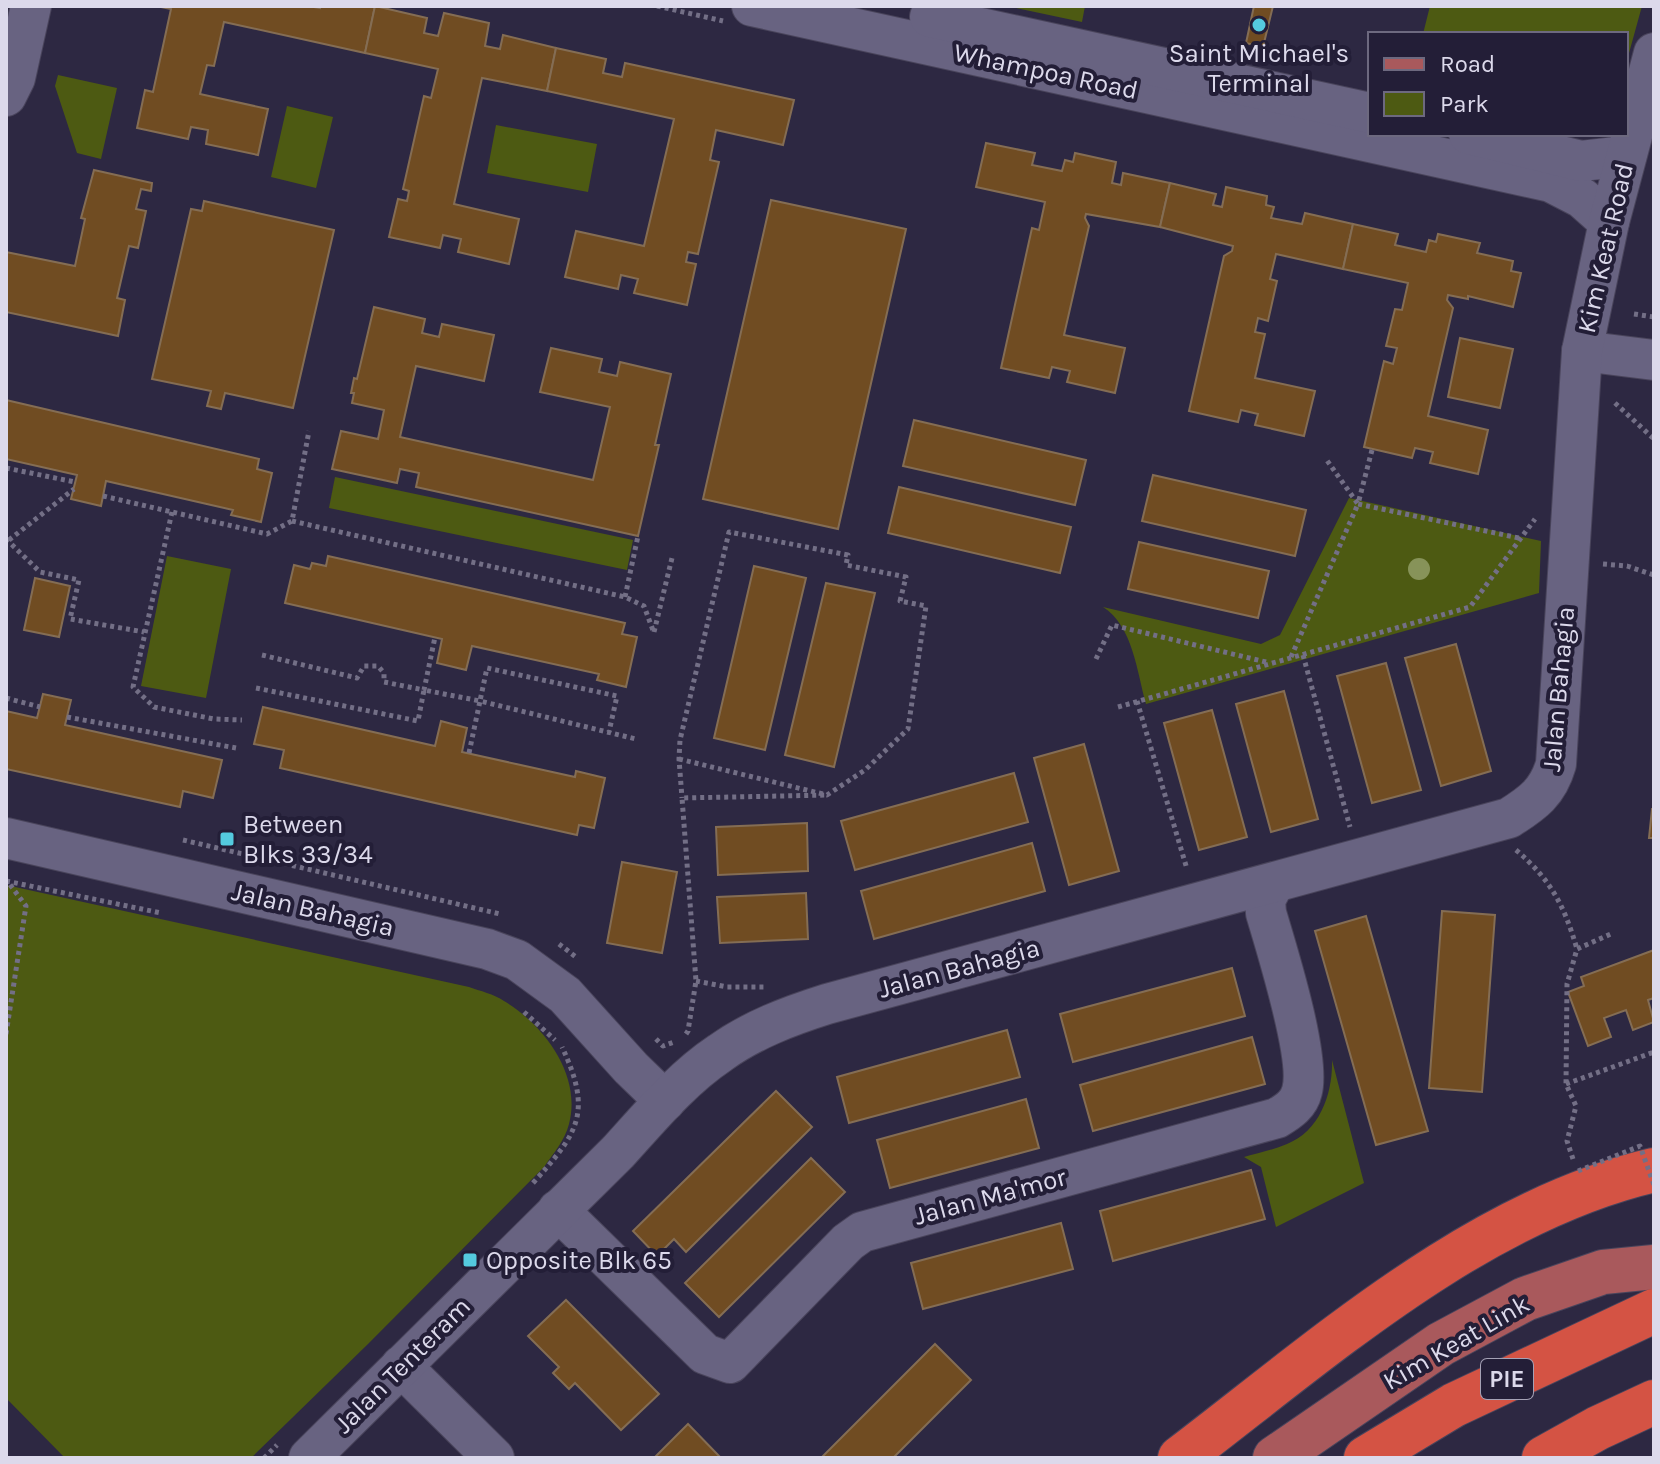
<svg xmlns="http://www.w3.org/2000/svg" width="1660" height="1464" font-family="Karla,sans-serif">
  <style>
    .green { fill: #4d5a12 }
    .building { fill: #704c22; stroke: #846d54; stroke-width: 2 }
    .lines { fill: none; stroke-linecap: round; stroke-linejoin: round }
    .minor-casing { stroke: #49445b; stroke-width: 42 }
    .major-casing { stroke: #49445b; stroke-width: 46 }
    .highway-casing { stroke: #49445b; stroke-width: 46 }
    .path { stroke: #736f86; stroke-width: 5; stroke-dasharray: 4 4; stroke-linecap: butt }
    .minor { stroke: #686381; stroke-width: 40 }
    .major { stroke: #a9595c; stroke-width: 44 }
    .highway { stroke: #d45344; stroke-width: 44 }
    .path-bridge { stroke: #736f86; stroke-width: 5; stroke-dasharray: 4 4; stroke-linecap: butt }
    .tree { fill: #879359 }
    .poi-dot { fill: #54cade; stroke: #231e37; stroke-width: 3 }
    .labels { text-anchor: middle; stroke-width: 8; stroke-linejoin: round; paint-order: stroke }
    .shield { fill: #231e37; stroke: #a4a1b5; stroke-width: 2 }
    .shield-label { font-size: 24px; font-weight: bold; fill: #dcd9eb }
    .poi-label { font-size: 26px; fill: #dcd9eb; stroke: #231e37; text-anchor: start }
    .street-label { font-size: 26px; fill: #dcd9eb; stroke: #231e37 }
  </style>
  <rect width="100%" height="100%" fill="#2d2842"/>
  <g class="green">
    <polygon points="1007,6 1085,6 1082,22"/>
    <polygon points="1430,6 1642,6 1626,64 1626,34 1423,34"/>
    <polygon points="58,75 117,88 101,159 77,153 55,86"/>
    <polygon points="287,106 333,117 316,188 271,177"/>
    <polygon points="496,125 597,144 588,192 487,173"/>
    <polygon points="335,477 633,540 627,570 329,508"/>
    <path d="M1349,498L1541,541L1539,593L1146,704C1137,672 1133,626 1103,607L1261,644L1280,635Z"/>
    <polygon points="167,556 231,569 206,698 141,686"/>
    <path d="M6,885L469,987C480,991 494,994 504,1001C544,1025 582,1075 569,1124C565,1140 553,1154 544,1167L368,1344L251,1458H65L6,1398Z"/>
    <path d="M1332,1060L1364,1183L1276,1227L1261,1167L1244,1157C1258,1153 1273,1150 1287,1144C1320,1131 1333,1093 1332,1060Z"/>
  </g>
  <g class="building">
    <polygon points="156,6 308,6 320,8 320,6 375,6 365,53 224,22 214,66 207,65 200,94 268,109 258,155 206,144 208,130 191,127 188,139 137,128 145,90 153,92 171,9"/>
    <polygon points="375,6 427,18 424,33 438,36 444,13 489,23 485,46 500,49 503,35 556,48 547,91 482,78 454,204 519,219 509,264 458,252 461,239 443,235 440,248 389,237 398,199 407,201 409,191 403,189 424,96 431,98 438,69 365,53"/>
    <polygon points="1254,6 1273,6 1263,47 1246,43"/>
    <polygon points="556,48 606,59 603,73 622,77 625,63 794,100 783,145 716,130 710,160 719,162 698,254 688,252 686,262 696,264 687,305 634,293 638,279 621,275 618,289 565,277 576,231 644,246 674,119 547,91"/>
    <polygon points="986,143 1035,153 1032,165 1062,171 1065,160 1073,162 1075,153 1116,162 1112,183 1121,185 1123,173 1170,183 1160,227 1086,214 1085,218 1089,226 1064,335 1125,348 1115,393 1067,382 1070,371 1052,367 1049,378 1001,368 1032,228 1039,230 1045,202 976,187"/>
    <polygon points="94,170 152,183 151,191 141,189 136,209 146,211 138,248 129,246 117,298 125,300 118,336 6,312 6,252 75,266 85,219 81,218"/>
    <polygon points="1170,183 1216,194 1213,205 1222,207 1226,187 1267,196 1266,205 1274,207 1271,218 1302,224 1305,213 1353,224 1343,269 1276,254 1270,279 1277,281 1268,321 1258,318 1255,332 1265,334 1255,378 1315,391 1304,436 1255,425 1258,414 1241,410 1238,422 1189,411 1224,256 1232,251 1233,246 1160,227"/>
    <polygon points="771,200 906,229 838,529 703,499"/>
    <polygon points="204,201 334,230 293,408 225,393 221,409 207,406 211,391 152,379 191,209 202,211"/>
    <polygon points="1353,224 1398,234 1395,245 1426,252 1429,240 1436,242 1438,234 1480,243 1477,253 1513,261 1511,271 1521,273 1513,307 1468,296 1468,299 1448,295 1447,300 1453,308 1428,416 1488,430 1478,474 1430,463 1433,452 1415,448 1412,458 1364,447 1384,361 1393,364 1397,348 1386,346 1395,309 1402,310 1408,283 1343,269"/>
    <polygon points="374,307 425,319 422,333 439,337 442,324 494,335 484,381 416,366 400,437 593,480 610,407 540,392 551,348 602,359 599,372 617,376 620,362 671,374 655,445 659,445 638,536 416,487 419,473 400,469 397,483 332,469 341,431 378,439 384,410 352,403 354,393 351,393 354,378 357,379"/>
    <polygon points="1460,338 1513,349 1500,408 1448,397"/>
    <polygon points="6,400 259,459 257,469 272,473 261,522 231,515 233,510 106,481 101,506 71,499 77,475 6,459"/>
    <polygon points="914,420 1086,460 1075,505 903,466"/>
    <polygon points="1153,475 1306,510 1295,556 1142,521"/>
    <polygon points="899,487 1071,527 1060,573 888,533"/>
    <polygon points="1139,542 1269,571 1258,618 1128,589"/>
    <polygon points="328,556 625,623 622,634 637,637 626,687 597,680 599,674 472,646 466,670 437,663 442,639 285,603 294,565 310,569 312,563 326,566"/>
    <polygon points="754,566 806,578 765,750 714,738"/>
    <polygon points="35,578 70,586 59,637 24,630"/>
    <polygon points="826,583 875,593 834,767 785,755"/>
    <polygon points="1456,644 1491,771 1441,786 1405,658"/>
    <polygon points="1386,663 1421,790 1372,803 1337,676"/>
    <polygon points="1284,691 1318,819 1271,832 1236,704"/>
    <polygon points="43,694 71,700 65,725 222,760 213,798 183,791 180,807 6,769 6,711 37,718"/>
    <polygon points="263,707 435,746 441,721 467,728 462,752 575,777 576,771 605,778 594,828 579,825 577,835 280,768 284,750 254,744"/>
    <polygon points="1212,710 1247,837 1199,850 1164,723"/>
    <polygon points="1084,744 1119,871 1069,885 1034,758"/>
    <polygon points="1014,773 1028,822 855,870 841,821"/>
    <polygon points="1652,809 1654,809 1654,838 1649,838"/>
    <polygon points="807,823 808,871 718,875 716,827"/>
    <polygon points="1032,843 1045,891 874,939 861,891"/>
    <polygon points="622,862 677,872 662,953 607,943"/>
    <polygon points="806,893 808,939 720,943 717,897"/>
    <polygon points="1442,911 1495,915 1482,1092 1429,1088"/>
    <polygon points="1366,916 1428,1131 1376,1145 1315,931"/>
    <polygon points="1654,950 1654,998 1648,1000 1654,1022 1633,1030 1626,1010 1604,1018 1611,1037 1588,1046 1568,992 1584,986 1581,977"/>
    <polygon points="1232,968 1245,1016 1073,1062 1060,1014"/>
    <polygon points="1007,1030 1020,1077 849,1123 837,1077"/>
    <polygon points="1252,1037 1265,1084 1093,1131 1080,1085"/>
    <polygon points="776,1091 812,1127 686,1252 674,1239 657,1256 633,1231"/>
    <polygon points="1026,1099 1039,1148 890,1188 877,1140"/>
    <polygon points="811,1158 845,1192 719,1317 685,1283"/>
    <polygon points="1251,1170 1265,1219 1113,1261 1100,1211"/>
    <polygon points="1061,1223 1073,1269 923,1309 911,1263"/>
    <polygon points="566,1300 659,1394 621,1430 575,1383 569,1389 553,1373 559,1367 528,1336"/>
    <polygon points="935,1344 971,1380 893,1458 821,1458"/>
    <polygon points="688,1424 721,1458 654,1458"/>
  </g>
  <g class="lines">
    <defs>
      <g id="minor">
        <polyline points="752,6 1551,182 1582,198 1609,222"/>
        <polyline points="930,17 1370,113"/>
        <polyline points="6,96 15,78 31,6"/>
        <polyline points="1469,134 1581,161 1626,156"/>
        <polyline points="1582,351 1654,360"/>
        <polyline points="6,838 487,949 517,960 565,995 631,1068 665,1101"/>
        <path d="M558,1210L705,1354L730,1363L848,1242L862,1232L1277,1118C1289,1111 1299,1104 1302,1091C1311,1058 1277,950 1266,913L1265,900L1274,883"/>
        <polyline points="401,1366 494,1458"/>
        <path d="M309,1458L618,1152C649,1118 681,1079 720,1053C752,1030 789,1016 827,1004L1509,818C1533,803 1548,792 1556,764L1582,351L1609,222L1654,53"/>
      </g>
      <polyline id="major" points="1275,1458 1441,1344 1525,1299 1603,1272 1654,1267"/>
      <g id="highway">
        <path d="M1180,1458C1322,1350 1477,1211 1654,1170"/>
        <polyline points="1366,1458 1454,1405 1654,1311"/>
        <polyline points="1544,1458 1598,1428 1654,1402"/>
      </g>
    </defs>
    <use href="#minor" class="minor-casing"/>
    <use href="#major" class="major-casing"/>
    <use href="#highway" class="highway-casing"/>
    <g class="path">
      <polyline points="657,6 723,21"/>
      <polyline points="1634,314 1654,317"/>
      <polyline points="1615,403 1654,439"/>
      <polyline points="1372,450 1358,504 1519,538"/>
      <polyline points="6,468 75,482"/>
      <polyline points="103,496 267,534 292,521 309,431"/>
      <polyline points="172,512 133,687 154,707 214,719 242,720"/>
      <polyline points="292,521 625,597 644,606 654,633"/>
      <polyline points="6,539 40,572 79,580 70,619 144,632"/>
      <polyline points="9,540 74,489"/>
      <polyline points="1603,564 1627,566 1654,575"/>
      <polyline points="625,597 638,536"/>
      <polyline points="654,632 672,558"/>
      <polyline points="262,655 357,678 364,666 378,666 384,673 384,682 424,690 435,637"/>
      <polyline points="1303,655 1350,827"/>
      <polyline points="1291,657 1358,504 1326,459"/>
      <polyline points="1096,659 1112,625 1270,663"/>
      <polyline points="256,688 418,721 424,690 480,701 487,668 617,696 609,732"/>
      <polyline points="6,698 40,707"/>
      <polyline points="1137,701 1187,869"/>
      <polyline points="1118,707 1470,607 1535,519"/>
      <polyline points="67,717 236,748"/>
      <polyline points="469,753 480,701 636,739"/>
      <polyline points="679,759 827,795 865,770 908,729 926,606 900,601 906,577 846,565 848,555 729,532 680,740 679,759 682,798"/>
      <polyline points="183,840 500,914"/>
      <path d="M1516,850C1551,880 1564,905 1577,949"/>
      <polyline points="6,881 161,913"/>
      <polyline points="559,944 576,957"/>
      <polyline points="696,981 727,987 767,987"/>
      <polyline points="524,1012 555,1040"/>
      <polyline points="6,1034 26,906 8,882"/>
      <polyline points="686,1034 688,1031 696,981 682,798 827,795"/>
      <polyline points="656,1039 663,1046 674,1042"/>
      <polyline points="1566,1084 1654,1052"/>
      <polyline points="1573,1159 1567,1141 1576,1106 1566,1084 1567,984 1577,949 1613,933"/>
      <path d="M533,1183C578,1133 593,1113 562,1047"/>
      <polyline points="264,1458 277,1445"/>
    </g>
    <use href="#minor" class="minor"/>
    <use href="#major" class="major"/>
    <use href="#highway" class="highway"/>
    <polyline class="path-bridge" points="1578,1171 1640,1146 1654,1185"/>
  </g>
  <circle class="tree" cx="1419" cy="569" r="11"/>
  <g class="poi-dot">
    <circle cx="1259" cy="25" r="8"/>
    <rect x="219" y="831" width="16" height="16" rx="4"/>
    <rect x="462" y="1252" width="16" height="16" rx="4"/>
  </g>
  <g class="labels">
    <rect class="shield" x="1481" y="1359" width="52" height="40" rx="6"/>
    <g class="shield-label">
      <text x="1507" y="1387">PIE</text>
    </g>
    <g class="poi-label">
      <text x="1259" y="62" text-anchor="middle">Saint Michael's<tspan x="1259" dy="30">Terminal</tspan></text>
      <text x="243" y="833">Between<tspan x="243" dy="30">Blks 33/34</tspan></text>
      <text x="486" y="1269">Opposite Blk 65</text>
    </g>
    <g class="street-label">
      <text transform="translate(1046 71) rotate(12)" y="9">Whampoa Road</text>
      <text transform="translate(1605 248) rotate(-77)" y="9">Kim Keat Road</text>
      <text transform="translate(1558 689) rotate(-85)" y="9">Jalan Bahagia</text>
      <text transform="translate(313 909) rotate(13)" y="9">Jalan Bahagia</text>
      <text transform="translate(959 968) rotate(-15)" y="9">Jalan Bahagia</text>
      <text transform="translate(990 1196) rotate(-15)" y="9">Jalan Ma'mor</text>
      <text transform="translate(1456 1342) rotate(-30)" y="9">Kim Keat Link</text>
      <text transform="translate(402 1365) rotate(-45)" y="9">Jalan Tenteram</text>
    </g>
  </g>
  <rect width="1660" height="1464" fill="none" stroke="#dcd9eb" stroke-width="16"/>
  <rect x="1368" y="32" width="260" height="104" fill="#231e37" stroke="#6d697f" stroke-width="2"/>
  <rect x="1384" y="58" width="40" height="12" fill="#a9595c" stroke="#6d697f" stroke-width="2"/>
  <text x="1440" y="72" font-size="24" fill="#dcd9eb">Road</text>
  <rect x="1384" y="92" width="40" height="24" fill="#4d5a12" stroke="#6d697f" stroke-width="2"/>
  <text x="1440" y="112" font-size="24" fill="#dcd9eb">Park</text>
</svg>
